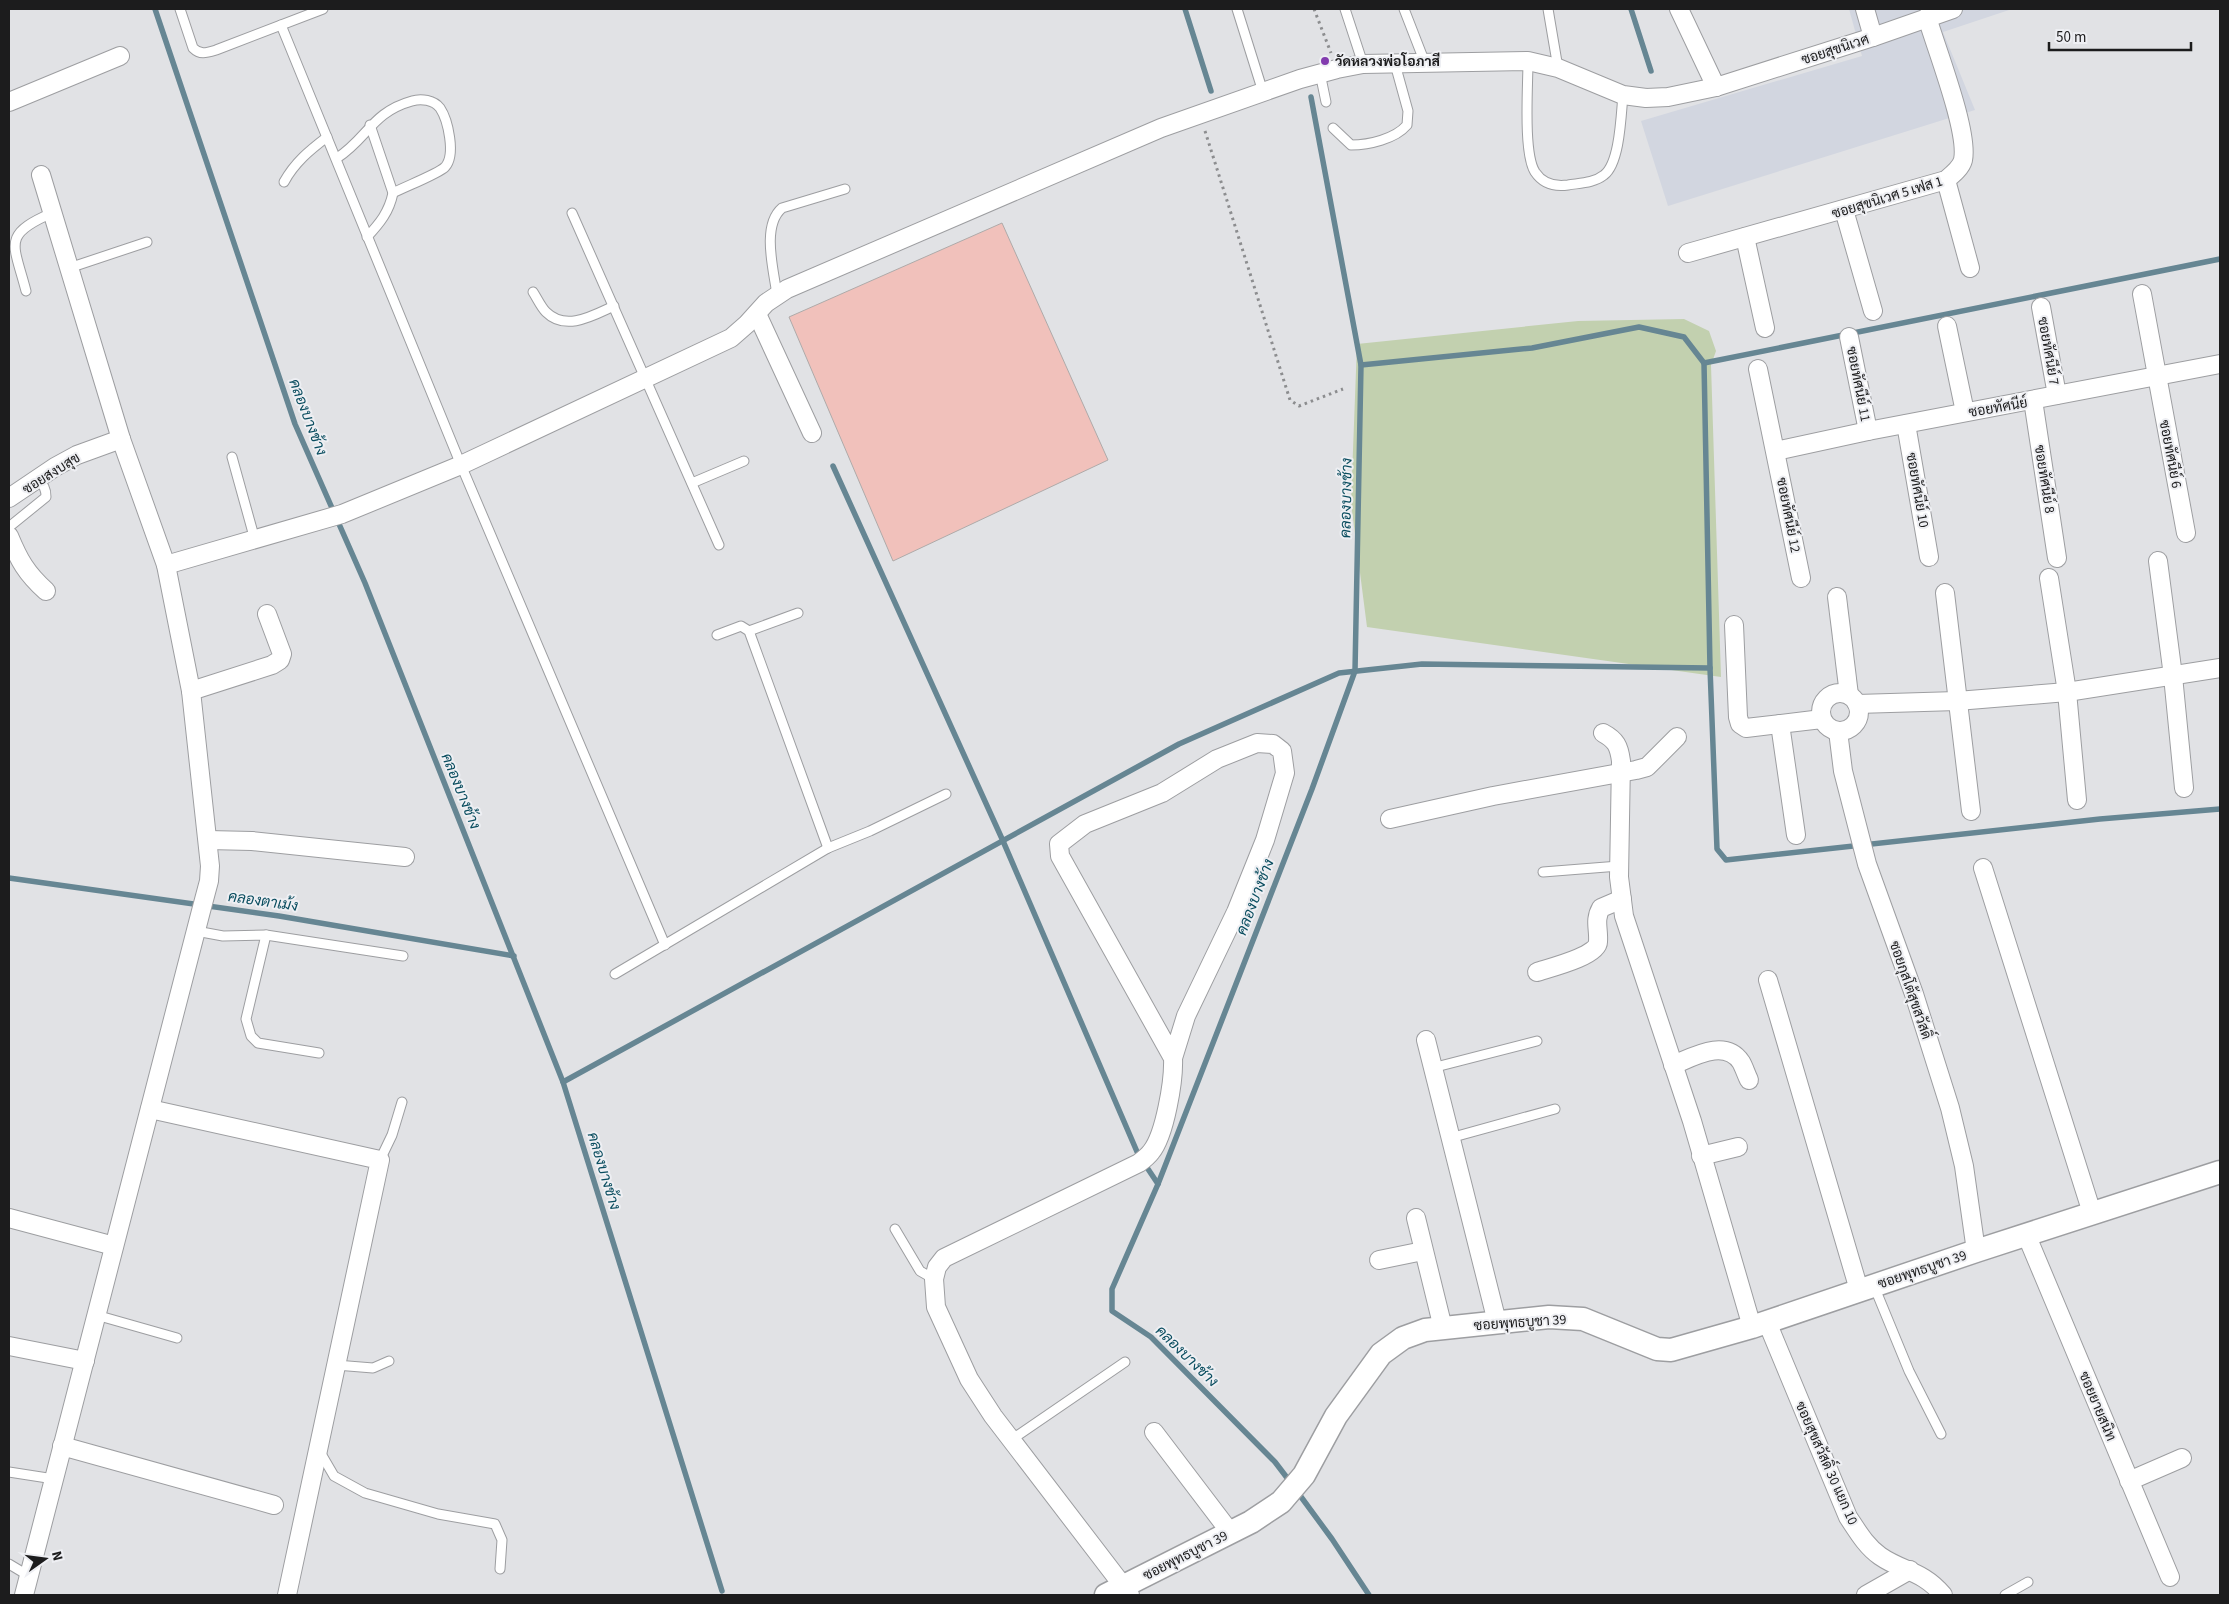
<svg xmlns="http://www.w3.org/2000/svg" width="2229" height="1604" font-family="'Source Sans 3',Sarabun,sans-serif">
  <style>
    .built { fill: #d2d6e0 }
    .green { fill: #c2d0af }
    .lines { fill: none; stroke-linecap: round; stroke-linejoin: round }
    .stream { stroke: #668693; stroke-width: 5.5 }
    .building { fill: #f1c1bb; stroke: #aeaaa9 }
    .service-casing { stroke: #9d9ea1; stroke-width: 11 }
    .minor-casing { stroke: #9d9ea1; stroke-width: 20 }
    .tertiary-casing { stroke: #9d9ea1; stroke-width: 25 }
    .path { stroke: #8c8d8f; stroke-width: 3; stroke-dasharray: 2.5 4; stroke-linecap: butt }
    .service { stroke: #fff; stroke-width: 9 }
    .minor { stroke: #fff; stroke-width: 18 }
    .tertiary { stroke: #fff; stroke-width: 22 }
    .poi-dot { fill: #823bae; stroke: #eeeff3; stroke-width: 2 }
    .labels { text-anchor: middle; stroke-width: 4; stroke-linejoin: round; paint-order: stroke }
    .street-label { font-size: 14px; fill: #1c1c1d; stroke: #eeeff3 }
    .poi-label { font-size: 14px; font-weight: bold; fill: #1c1c1d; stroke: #eeeff3; text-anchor: start }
    .water-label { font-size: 15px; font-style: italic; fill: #0a4d5f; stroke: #eeeff3 }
  </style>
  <rect width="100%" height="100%" fill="#e1e2e5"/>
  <polygon class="built" points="1849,9 2012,9 1943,32 1975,110 1668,206 1641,121 1862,56"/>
  <polygon class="green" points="1684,319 1709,331 1716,351 1711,365 1721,677 1367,627 1351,503 1357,344 1578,321"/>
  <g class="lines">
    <g class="stream">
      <polyline points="155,9 295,424 365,583 563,1082 722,1591"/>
      <polyline points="1185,9 1211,91"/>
      <polyline points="1631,9 1651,71"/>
      <polyline points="1704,363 1710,668 1717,849 1726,860 2100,819 2220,809"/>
      <polyline points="1361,365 1532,348 1639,327 1684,337 1704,363 2220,259"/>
      <polyline points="833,466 1003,841 1138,1154 1158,1184"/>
      <polyline points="9,878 279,916 514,956"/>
      <polyline points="563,1082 1179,744 1339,673 1422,664 1710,668"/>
      <polyline points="1291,1483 1275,1462 1151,1337 1112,1311 1112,1289 1158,1184 1312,789 1355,671 1361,365 1311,97"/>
      <polyline points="1296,1490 1332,1539 1369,1595"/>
    </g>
  </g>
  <polygon class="building" points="1002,223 1108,460 893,561 789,317"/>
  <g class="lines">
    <defs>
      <g id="service">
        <path d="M180,9L193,48C200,55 206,53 216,50L323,9"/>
        <polyline points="1237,9 1263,92"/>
        <polyline points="1345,9 1363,64"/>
        <polyline points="1404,9 1425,63"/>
        <polyline points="1548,9 1558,68"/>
        <polyline points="281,25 461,465 665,945"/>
        <path d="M1528,61C1528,86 1523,153 1535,172C1543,184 1554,187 1568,185C1580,183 1594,183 1604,175C1620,163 1621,115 1623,95"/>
        <polyline points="1320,73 1326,102"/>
        <polyline points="370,125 393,193"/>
        <path d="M1333,128L1351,145C1369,145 1395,139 1407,125L1408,111L1395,64"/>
        <path d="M337,158C367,139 372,112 412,101C421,98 434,100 440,108C448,120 456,155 445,167C438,174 404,187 393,193C389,212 380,223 367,237"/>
        <path d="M284,182C295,162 310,150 327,137"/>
        <polyline points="572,213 719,545"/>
        <polyline points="69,268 147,242"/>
        <path d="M26,291C14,244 1,235 52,213"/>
        <path d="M533,292C537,298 541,307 546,312C566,332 594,315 614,306"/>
        <path d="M777,295C774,271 761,226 782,208L845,189"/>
        <polyline points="232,457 255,540"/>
        <polyline points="692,483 744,461"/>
        <path d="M9,527L46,497C46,489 44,485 37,479"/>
        <polyline points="749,631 798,613"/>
        <polyline points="717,635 741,626 749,631 828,848"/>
        <polyline points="1543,872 1619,866"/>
        <polyline points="196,931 223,936 266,935 403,956"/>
        <polyline points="266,935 246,1019 251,1036 258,1043 319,1053"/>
        <polyline points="615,974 828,848 870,831 946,794"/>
        <polyline points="1432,1068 1537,1041"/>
        <polyline points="1450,1138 1555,1109"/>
        <polyline points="380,1160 392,1135 402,1102"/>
        <polyline points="895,1229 920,1271 934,1279"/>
        <polyline points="1874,1286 1909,1371 1941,1434"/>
        <polyline points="96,1315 177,1338"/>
        <polyline points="336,1365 373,1368 389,1361"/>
        <polyline points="1011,1440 1125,1362"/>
        <polyline points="320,1452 334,1476 365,1493 438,1514 495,1524 502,1540 500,1569"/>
        <polyline points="9,1472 54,1479"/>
        <polyline points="9,1564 29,1576"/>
        <polyline points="2005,1595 2028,1582"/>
      </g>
      <g id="minor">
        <polyline points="1679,9 1716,87"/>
        <polyline points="1865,9 1873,37"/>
        <polyline points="9,102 120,56"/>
        <polyline points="1946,180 1970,268"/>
        <polyline points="1844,210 1873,311"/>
        <polyline points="1745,237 1765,328"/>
        <path d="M1688,253L1946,180C1952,175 1961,168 1963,160C1969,132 1936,48 1927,17"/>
        <polyline points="2142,294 2186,533"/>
        <polyline points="2041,307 2057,395"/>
        <polyline points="757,314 812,433"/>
        <polyline points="1947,326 1965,412"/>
        <polyline points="1849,337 1868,431"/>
        <polyline points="1758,369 1801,578"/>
        <polyline points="2033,400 2057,558"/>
        <polyline points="1906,424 1929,557"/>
        <polyline points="1776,451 1868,431 2220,364"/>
        <polyline points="9,498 55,467 77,455 121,439"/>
        <path d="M9,536C19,560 26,573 46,591"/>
        <polyline points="2158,561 2173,676 2184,788"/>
        <polyline points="166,565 342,514 461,465 731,338 747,324 766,303 787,289 1161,128 1300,79 1337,69 1363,64 1528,61 1558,68 1623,95 1646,98 1668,97 1716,87 1873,37 1953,9"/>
        <polyline points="2049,578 2067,692 2077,800"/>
        <polyline points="1945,593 1971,811"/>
        <polyline points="1837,597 1849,695"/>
        <polyline points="1734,625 1738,717 1740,724 1746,728 1822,719"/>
        <polyline points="191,691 272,665 280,660 282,654 267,614"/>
        <circle cx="1840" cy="712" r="19"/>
        <polyline points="1857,704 1957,701 2067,692 2220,668"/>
        <polyline points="1780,724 1796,835"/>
        <polyline points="1838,731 1843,771 1867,864 1914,994 1950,1108 1964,1166 1976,1251"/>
        <path d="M1603,733C1616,740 1619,746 1621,761L1619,877L1624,916L1692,1121L1752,1327"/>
        <polyline points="1390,819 1493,796 1636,770 1647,767 1677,737"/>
        <polyline points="208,840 252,841 405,857"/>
        <polyline points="1983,868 2092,1213"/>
        <path d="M1537,972C1549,968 1598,956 1598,942C1599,929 1594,920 1601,908L1622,899"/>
        <polyline points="1768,980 1859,1290"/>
        <polyline points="1426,1040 1497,1322"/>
        <path d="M1673,1065C1693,1057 1725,1038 1741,1062C1744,1067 1746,1074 1749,1080"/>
        <polyline points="150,1109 380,1160 287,1595"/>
        <polyline points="1701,1156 1738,1147"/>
        <polyline points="9,1218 114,1246"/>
        <polyline points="1416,1218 1443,1328"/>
        <polyline points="2026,1234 2170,1577"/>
        <polyline points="1379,1260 1423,1251"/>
        <path d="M1767,1322L1848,1517C1858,1532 1866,1546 1880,1556C1903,1572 1922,1570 1943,1595"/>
        <polyline points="9,1346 85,1361"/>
        <polyline points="1154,1432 1230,1532"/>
        <polyline points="62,1446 274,1505"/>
        <polyline points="2129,1481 2182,1458"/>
        <polyline points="24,1595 201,911 209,881 210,866 191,691 166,565 121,439 41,175"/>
        <path d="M1130,1595L993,1416L969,1379L936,1307L934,1279L937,1267L944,1258L1139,1163C1143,1160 1148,1156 1151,1152C1165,1135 1174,1080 1173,1058L1060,856L1059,844L1085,824L1162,793L1217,759L1257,743L1273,744L1282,751L1285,773L1265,840L1236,912L1186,1016L1173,1058"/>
        <polyline points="1866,1595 1910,1570"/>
      </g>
      <polyline id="tertiary" points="1106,1595 1251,1522 1281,1502 1304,1475 1336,1416 1381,1354 1403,1338 1425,1330 1549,1317 1583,1319 1657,1349 1671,1350 1752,1327 1976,1251 2220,1172"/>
    </defs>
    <use href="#service" class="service-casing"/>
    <use href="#minor" class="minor-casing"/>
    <use href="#tertiary" class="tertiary-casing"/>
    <g class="path">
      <polyline points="1314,9 1331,53"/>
      <polyline points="1205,131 1290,400 1299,406 1343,389"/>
    </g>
    <use href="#service" class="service"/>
    <use href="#minor" class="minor"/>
    <use href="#tertiary" class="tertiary"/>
  </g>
  <circle class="poi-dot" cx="1325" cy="61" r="5"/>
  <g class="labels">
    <g class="street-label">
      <text transform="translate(1835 49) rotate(-18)" y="5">ซอยสุขนิเวศ</text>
      <text transform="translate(1887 197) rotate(-17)" y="5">ซอยสุขนิเวศ 5 เฟส 1</text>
      <text transform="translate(2049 351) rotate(80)" y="5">ซอยทัศนีย์ 7</text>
      <text transform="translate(1859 384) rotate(79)" y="5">ซอยทัศนีย์ 11</text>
      <text transform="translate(1998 407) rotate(-10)" y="5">ซอยทัศนีย์</text>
      <text transform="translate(2171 454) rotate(79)" y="5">ซอยทัศนีย์ 6</text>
      <text transform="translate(51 473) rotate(-32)" y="5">ซอยสงบสุข</text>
      <text transform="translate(2045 479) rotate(81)" y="5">ซอยทัศนีย์ 8</text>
      <text transform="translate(1918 490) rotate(80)" y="5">ซอยทัศนีย์ 10</text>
      <text transform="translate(1789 515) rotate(79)" y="5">ซอยทัศนีย์ 12</text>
      <text transform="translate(1911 990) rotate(71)" y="5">ซอยกุสโต้สุขสวัสดิ์</text>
      <text transform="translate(1922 1269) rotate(-19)" y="5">ซอยพุทธบูชา 39</text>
      <text transform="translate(1520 1322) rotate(-4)" y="5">ซอยพุทธบูชา 39</text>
      <text transform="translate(2098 1406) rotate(67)" y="5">ซอยยายสนิท</text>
      <text transform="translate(1827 1463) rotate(66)" y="5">ซอยสุขสวัสดิ์ 30 แยก 10</text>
      <text transform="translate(1185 1555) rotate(-27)" y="5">ซอยพุทธบูชา 39</text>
    </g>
    <g class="poi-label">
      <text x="1335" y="66">วัดหลวงพ่อโอภาสี</text>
    </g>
    <g class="water-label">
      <text transform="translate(308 417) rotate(69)" y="5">คลองบางช้าง</text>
      <text transform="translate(1346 498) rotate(-89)" y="5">คลองบางช้าง</text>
      <text transform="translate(461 791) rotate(68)" y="5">คลองบางช้าง</text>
      <text transform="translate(1255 897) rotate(-69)" y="5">คลองบางช้าง</text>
      <text transform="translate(263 901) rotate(8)" y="5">คลองตาเม้ง</text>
      <text transform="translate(604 1171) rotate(73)" y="5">คลองบางช้าง</text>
      <text transform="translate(1187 1356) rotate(44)" y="5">คลองบางช้าง</text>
    </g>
  </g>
  <rect width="2229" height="1604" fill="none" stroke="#1c1c1d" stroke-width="20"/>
  <g transform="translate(45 1559) rotate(76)" stroke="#eeeff3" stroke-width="4" paint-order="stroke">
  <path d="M0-4L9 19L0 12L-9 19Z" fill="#1c1c1d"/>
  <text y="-8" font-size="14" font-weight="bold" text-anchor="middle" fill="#1c1c1d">N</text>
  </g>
  <path d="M2049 42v8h142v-8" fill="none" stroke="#1c1c1d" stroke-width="2.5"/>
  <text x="2056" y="42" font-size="15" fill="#1c1c1d" stroke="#eeeff3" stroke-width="4" paint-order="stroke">50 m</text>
</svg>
